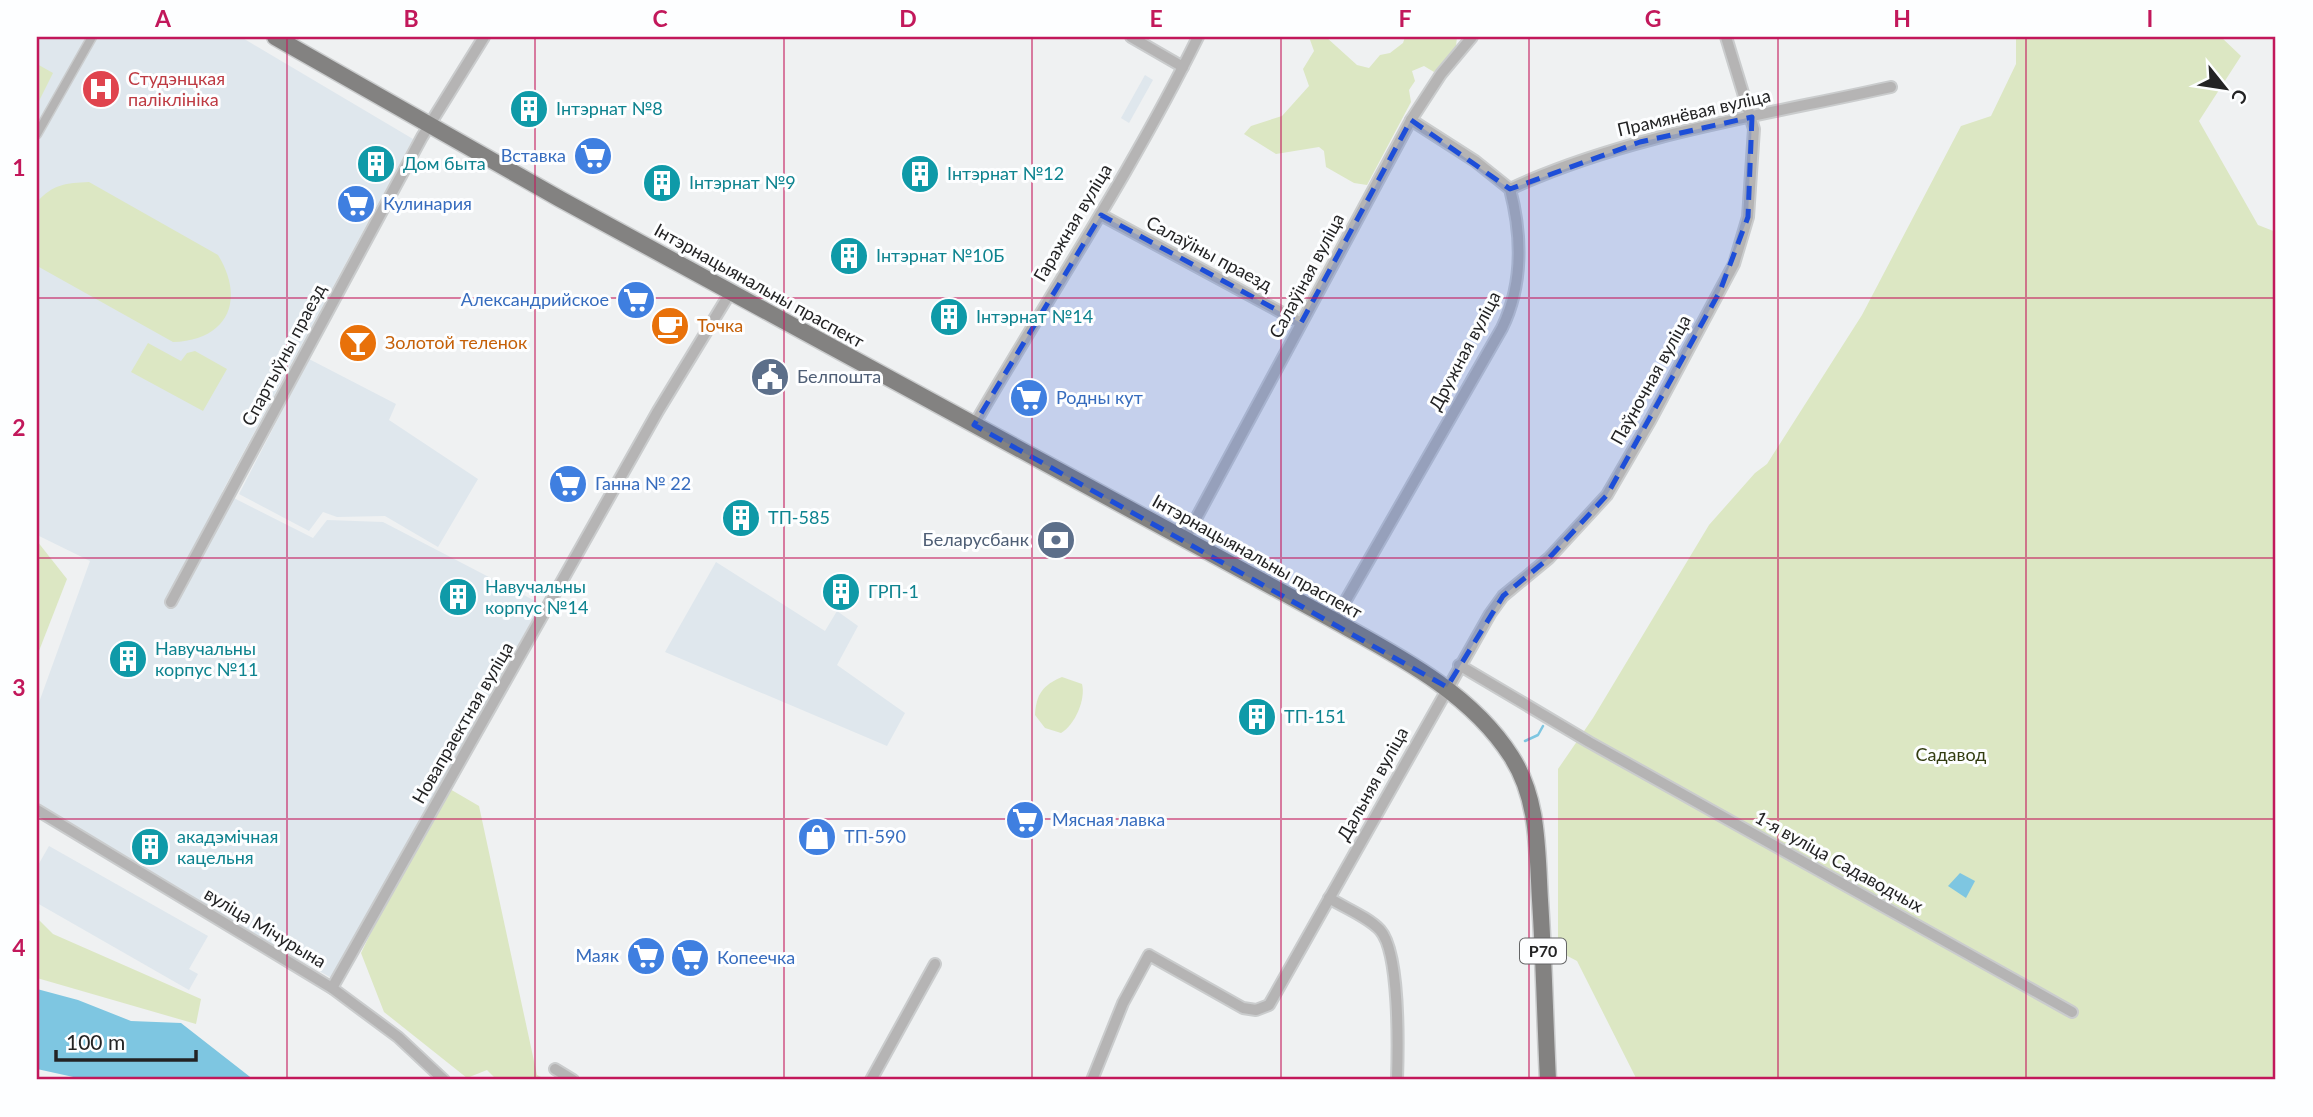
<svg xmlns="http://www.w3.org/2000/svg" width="2313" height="1117" font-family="Lato,sans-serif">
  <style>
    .built { fill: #dfe7ed }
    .green { fill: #dce7c3 }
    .water { fill: #7ec6e1 }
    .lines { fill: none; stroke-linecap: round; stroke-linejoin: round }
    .stream { stroke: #7ec6e1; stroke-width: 2.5 }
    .pedestrian-casing { stroke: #cacccd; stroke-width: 11 }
    .minor-casing { stroke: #cacccd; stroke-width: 14 }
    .primary-casing { stroke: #cacccd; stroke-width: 19 }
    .pedestrian { stroke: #b5b4b4; stroke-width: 8 }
    .minor { stroke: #b5b4b4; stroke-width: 10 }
    .primary { stroke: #838281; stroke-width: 16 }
    .marked { fill: #1d4ed8; fill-opacity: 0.2; stroke: #1d4ed8; stroke-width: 5; stroke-dasharray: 14 9; stroke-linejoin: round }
    .grid { fill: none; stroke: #c2185b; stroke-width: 2; stroke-opacity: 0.55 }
    .labels { text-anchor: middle; stroke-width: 6; stroke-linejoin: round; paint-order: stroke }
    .shield { fill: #fdfeff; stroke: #646566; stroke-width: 2 }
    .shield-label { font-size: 16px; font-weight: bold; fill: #232324 }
    .health-label { font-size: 18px; fill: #be3a42; stroke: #fdfeff; text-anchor: start }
    .culture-label { font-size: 18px; fill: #0d838f; stroke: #fdfeff; text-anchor: start }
    .street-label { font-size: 18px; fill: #232324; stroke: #fdfeff }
    .shop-label { font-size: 18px; fill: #366cbe; stroke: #fdfeff; text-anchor: start }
    .food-label { font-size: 18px; fill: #c56008; stroke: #fdfeff; text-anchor: start }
    .service-label { font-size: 18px; fill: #4e5e75; stroke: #fdfeff; text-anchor: start }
    .park-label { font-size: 18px; fill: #333d11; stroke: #fdfeff }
    .neatline { fill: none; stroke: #c2185b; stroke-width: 2.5 }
    .grid-label { font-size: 23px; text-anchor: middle; font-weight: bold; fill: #c2185b }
  </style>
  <rect width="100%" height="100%" fill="#eff1f2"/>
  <g class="built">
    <polygon points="37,37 241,37 413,139 222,492 313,538 327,520 383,522 541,604 333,979 41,810 37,795 37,708 90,561 37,535"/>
    <polygon points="1145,75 1153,80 1129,123 1121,118"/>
    <polygon points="309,359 396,404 389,420 478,479 438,547 385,516 337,517 323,512 309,531 239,494"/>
    <polygon points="716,562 825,631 837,611 858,626 837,665 905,713 887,746 665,652"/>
    <polygon points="49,846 208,936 189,969 198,974 189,990 37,903 37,867"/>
  </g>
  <g class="green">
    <polygon points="1309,37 1326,37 1357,65 1369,68 1380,55 1390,53 1403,43 1405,37 1457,37 1456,46 1434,72 1424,66 1412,71 1415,81 1409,90 1411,102 1367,185 1354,183 1326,167 1324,151 1319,147 1276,154 1244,134 1251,126 1282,116 1309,86 1303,69 1314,51"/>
    <polygon points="2016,37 2221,37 2241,56 2199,121 2258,225 2276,232 2276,1080 1637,1080 1577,961 1558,951 1558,769 1593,718 1709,525 1755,473 1767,464 1862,315 1961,126 1991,116 2016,64"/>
    <polygon points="37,64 53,73 37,105"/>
    <path d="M89,182L218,255C246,301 227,340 173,342L39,267L37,202C53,184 66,183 89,182Z"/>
    <polygon points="148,343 181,361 187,353 195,351 227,369 203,411 131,372"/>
    <polygon points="37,541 67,579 37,656"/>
    <path d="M1062,677L1082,684C1086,699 1075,725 1061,733L1045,728L1035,715C1036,694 1043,685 1062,677Z"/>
    <polygon points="443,785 479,806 537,1075 547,1080 497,1080 487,1070 467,1078 384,1012 361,953"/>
    <polygon points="37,918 53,934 201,999 196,1024 37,978"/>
  </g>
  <g class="water">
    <polygon points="1960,873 1975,881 1966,898 1948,886"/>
    <polygon points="37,989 78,1000 131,1021 181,1023 254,1080 87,1080 37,1069"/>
  </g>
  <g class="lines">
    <polyline class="stream" points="1525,741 1538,735 1543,726"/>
    <defs>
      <polyline id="pedestrian" points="37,134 92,37"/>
      <g id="minor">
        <polyline points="1131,37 1183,67"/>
        <path d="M1510,189C1626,135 1765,115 1891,87"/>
        <polyline points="1101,215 1301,323"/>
        <path d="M974,425C1049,296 1132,171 1198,37"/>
        <polyline points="1185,539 1411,120 1441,74 1472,37"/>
        <polyline points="171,602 422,137 484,37"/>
        <path d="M1334,621L1502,328C1523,285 1522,235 1510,189L1475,161L1411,120"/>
        <polyline points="1459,665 1589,742 2072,1012"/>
        <polyline points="37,810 332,988 398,1037 444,1080"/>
        <path d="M1329,898C1345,908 1368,917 1380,930C1400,952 1398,1049 1397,1080"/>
        <polyline points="332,988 658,411 730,293"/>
        <polyline points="555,1069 573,1080"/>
        <polyline points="871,1080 935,964"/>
        <polyline points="1092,1080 1123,1003 1149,955 1243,1008 1256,1010 1269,1005 1490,614 1503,596 1549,558 1607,495 1650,421 1734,264 1748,217 1754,129 1726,37"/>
      </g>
      <path id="primary" d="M275,37L560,199L1326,616C1392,653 1469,690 1511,756C1539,799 1537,850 1540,900C1544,960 1545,1020 1548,1080"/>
    </defs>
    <use href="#pedestrian" class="pedestrian-casing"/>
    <use href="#minor" class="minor-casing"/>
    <use href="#primary" class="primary-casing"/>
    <use href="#pedestrian" class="pedestrian"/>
    <use href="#minor" class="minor"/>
    <use href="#primary" class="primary"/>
  </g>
  <path class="marked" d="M1752,117L1748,217L1720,291L1607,495L1549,558L1503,596L1447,687L974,425L1101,215L1301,323L1411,120L1510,189L1640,142Z"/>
  <path class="grid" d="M287,37V1080M535,37V1080M784,37V1080M1032,37V1080M1281,37V1080M1529,37V1080M1778,37V1080M2026,37V1080M37,298H2276M37,558H2276M37,819H2276"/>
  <defs>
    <symbol id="hospital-disc" viewBox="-11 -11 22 22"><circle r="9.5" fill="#e0444e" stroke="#fdfeff"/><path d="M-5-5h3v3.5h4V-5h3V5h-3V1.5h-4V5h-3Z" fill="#fff"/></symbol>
    <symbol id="building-disc" viewBox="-11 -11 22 22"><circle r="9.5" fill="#0f9aa8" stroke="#fdfeff"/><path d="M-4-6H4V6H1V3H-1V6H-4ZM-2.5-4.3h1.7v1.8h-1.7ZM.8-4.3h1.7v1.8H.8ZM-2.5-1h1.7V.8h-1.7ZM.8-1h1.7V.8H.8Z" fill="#fff"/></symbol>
    <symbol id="supermarket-disc" viewBox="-11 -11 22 22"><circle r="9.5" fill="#3f7fe0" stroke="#fdfeff"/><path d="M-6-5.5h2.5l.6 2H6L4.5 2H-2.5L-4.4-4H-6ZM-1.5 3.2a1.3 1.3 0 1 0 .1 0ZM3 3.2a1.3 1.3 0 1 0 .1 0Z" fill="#fff"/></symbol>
    <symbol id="cafe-disc" viewBox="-11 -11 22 22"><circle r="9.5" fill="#e8710a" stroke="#fdfeff"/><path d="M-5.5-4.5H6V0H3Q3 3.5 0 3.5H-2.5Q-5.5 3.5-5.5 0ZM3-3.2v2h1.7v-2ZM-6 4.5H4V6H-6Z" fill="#fff"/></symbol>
    <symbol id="bar-disc" viewBox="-11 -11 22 22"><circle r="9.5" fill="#e8710a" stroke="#fdfeff"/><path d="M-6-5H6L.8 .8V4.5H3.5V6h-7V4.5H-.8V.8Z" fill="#fff"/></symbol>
    <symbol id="civic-disc" viewBox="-11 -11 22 22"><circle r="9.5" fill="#5c6f8a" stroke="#fdfeff"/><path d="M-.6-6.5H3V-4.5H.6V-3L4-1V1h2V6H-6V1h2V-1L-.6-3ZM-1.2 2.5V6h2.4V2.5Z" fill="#fff"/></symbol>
    <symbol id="bank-disc" viewBox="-11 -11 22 22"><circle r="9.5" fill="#5c6f8a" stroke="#fdfeff"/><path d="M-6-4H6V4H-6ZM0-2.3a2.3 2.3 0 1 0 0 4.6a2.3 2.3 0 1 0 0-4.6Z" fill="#fff"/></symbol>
    <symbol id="shop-disc" viewBox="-11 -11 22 22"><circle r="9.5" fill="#3f7fe0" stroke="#fdfeff"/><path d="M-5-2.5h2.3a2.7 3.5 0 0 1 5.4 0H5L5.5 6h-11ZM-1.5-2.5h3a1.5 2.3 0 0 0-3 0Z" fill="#fff"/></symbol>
  </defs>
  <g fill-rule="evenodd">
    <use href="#hospital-disc" x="79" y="67" width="44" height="44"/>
    <use href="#building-disc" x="507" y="87" width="44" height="44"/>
    <use href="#supermarket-disc" x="571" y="134" width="44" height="44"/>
    <use href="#building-disc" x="354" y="142" width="44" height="44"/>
    <use href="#building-disc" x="898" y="152" width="44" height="44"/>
    <use href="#building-disc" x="640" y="161" width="44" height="44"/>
    <use href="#supermarket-disc" x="334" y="182" width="44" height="44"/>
    <use href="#building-disc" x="827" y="234" width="44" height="44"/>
    <use href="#supermarket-disc" x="614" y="278" width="44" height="44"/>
    <use href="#building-disc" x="927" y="295" width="44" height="44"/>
    <use href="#cafe-disc" x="648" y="304" width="44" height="44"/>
    <use href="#bar-disc" x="336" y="321" width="44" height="44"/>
    <use href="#civic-disc" x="748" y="355" width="44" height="44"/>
    <use href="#supermarket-disc" x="1007" y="376" width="44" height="44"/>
    <use href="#supermarket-disc" x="546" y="462" width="44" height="44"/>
    <use href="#building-disc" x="719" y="496" width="44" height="44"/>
    <use href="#bank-disc" x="1034" y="518" width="44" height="44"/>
    <use href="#building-disc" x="819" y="570" width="44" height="44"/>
    <use href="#building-disc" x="436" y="575" width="44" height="44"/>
    <use href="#building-disc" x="106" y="637" width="44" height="44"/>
    <use href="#building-disc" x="1235" y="695" width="44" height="44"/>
    <use href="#supermarket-disc" x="1003" y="798" width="44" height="44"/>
    <use href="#shop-disc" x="795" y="815" width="44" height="44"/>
    <use href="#building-disc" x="128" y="825" width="44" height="44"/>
    <use href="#supermarket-disc" x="624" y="934" width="44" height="44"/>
    <use href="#supermarket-disc" x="668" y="936" width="44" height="44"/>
  </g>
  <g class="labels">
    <rect class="shield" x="1520" y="938.5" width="46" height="25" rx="5"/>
    <g class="shield-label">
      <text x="1543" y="957">Р70</text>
    </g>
    <g class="health-label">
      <text x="128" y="85">Студэнцкая<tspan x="128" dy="21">паліклініка</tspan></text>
    </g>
    <g class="culture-label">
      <text x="556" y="115">Інтэрнат №8</text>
      <text x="403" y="170">Дом быта</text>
      <text x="947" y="180">Інтэрнат №12</text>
      <text x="689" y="189">Інтэрнат №9</text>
      <text x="876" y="262">Інтэрнат №10Б</text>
      <text x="976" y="323">Інтэрнат №14</text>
      <text x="768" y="524">ТП-585</text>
      <text x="485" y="593">Навучальны<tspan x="485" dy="21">корпус №14</tspan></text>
      <text x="868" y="598">ГРП-1</text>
      <text x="155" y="655">Навучальны<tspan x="155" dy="21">корпус №11</tspan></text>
      <text x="1284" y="723">ТП-151</text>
      <text x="177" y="843">акадэмічная<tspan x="177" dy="21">кацельня</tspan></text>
    </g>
    <g class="street-label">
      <text transform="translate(1694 113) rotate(-13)" y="6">Прамянёвая вуліца</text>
      <text transform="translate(1073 223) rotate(-59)" y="6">Гаражная вуліца</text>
      <text transform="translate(1209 254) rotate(28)" y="6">Салаўіны праезд</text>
      <text transform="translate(1307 276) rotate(-62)" y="6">Салаўіная вуліца</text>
      <text transform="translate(759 286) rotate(29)" y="6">Інтэрнацыянальны праспект</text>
      <text transform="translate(1465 351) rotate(-62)" y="6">Дружная вуліца</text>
      <text transform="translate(284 355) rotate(-62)" y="6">Спартыўны праезд</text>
      <text transform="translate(1651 380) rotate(-61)" y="6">Паўночная вуліца</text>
      <text transform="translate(1257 557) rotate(29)" y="6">Інтэрнацыянальны праспект</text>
      <text transform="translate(463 723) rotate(-60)" y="6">Новапраектная вуліца</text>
      <text transform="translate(1373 784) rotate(-61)" y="6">Дальняя вуліца</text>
      <text transform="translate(1839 862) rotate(29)" y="6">1-я вуліца Садаводчых</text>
      <text transform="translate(265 928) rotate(31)" y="6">вуліца Мічурына</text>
    </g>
    <g class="shop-label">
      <text x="566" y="162" text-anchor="end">Вставка</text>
      <text x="383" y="210">Кулинария</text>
      <text x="609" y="306" text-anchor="end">Александрийское</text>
      <text x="1056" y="404">Родны кут</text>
      <text x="595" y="490">Ганна № 22</text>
      <text x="1052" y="826">Мясная лавка</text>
      <text x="844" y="843">ТП-590</text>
      <text x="619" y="962" text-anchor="end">Маяк</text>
      <text x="717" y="964">Копеечка</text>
    </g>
    <g class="food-label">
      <text x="697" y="332">Точка</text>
      <text x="385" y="349">Золотой теленок</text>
    </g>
    <g class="service-label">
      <text x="797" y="383">Белпошта</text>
      <text x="1029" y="546" text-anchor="end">Беларусбанк</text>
    </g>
    <g class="park-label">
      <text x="1951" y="761">Садавод</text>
    </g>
  </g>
  <rect width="2313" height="1117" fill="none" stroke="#fdfeff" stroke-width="77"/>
  <g transform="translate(2225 88) rotate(120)" stroke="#fdfeff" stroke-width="5" paint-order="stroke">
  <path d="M0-5L12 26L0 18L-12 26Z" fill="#232324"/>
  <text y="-10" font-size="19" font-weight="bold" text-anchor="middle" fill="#232324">С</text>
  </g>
  <path d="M56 1050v10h140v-10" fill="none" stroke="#232324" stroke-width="3.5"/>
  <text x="66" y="1050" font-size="21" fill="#232324" stroke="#fdfeff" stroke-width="5" paint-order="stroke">100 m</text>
  <rect x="38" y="38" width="2236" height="1040" class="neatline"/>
  <g class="grid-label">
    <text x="163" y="27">A</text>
    <text x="411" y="27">B</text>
    <text x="660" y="27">C</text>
    <text x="908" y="27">D</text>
    <text x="1156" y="27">E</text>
    <text x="1405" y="27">F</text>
    <text x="1653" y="27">G</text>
    <text x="1902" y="27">H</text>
    <text x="2150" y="27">I</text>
    <text x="19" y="176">1</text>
    <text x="19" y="436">2</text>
    <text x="19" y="696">3</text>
    <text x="19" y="956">4</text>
  </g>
</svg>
